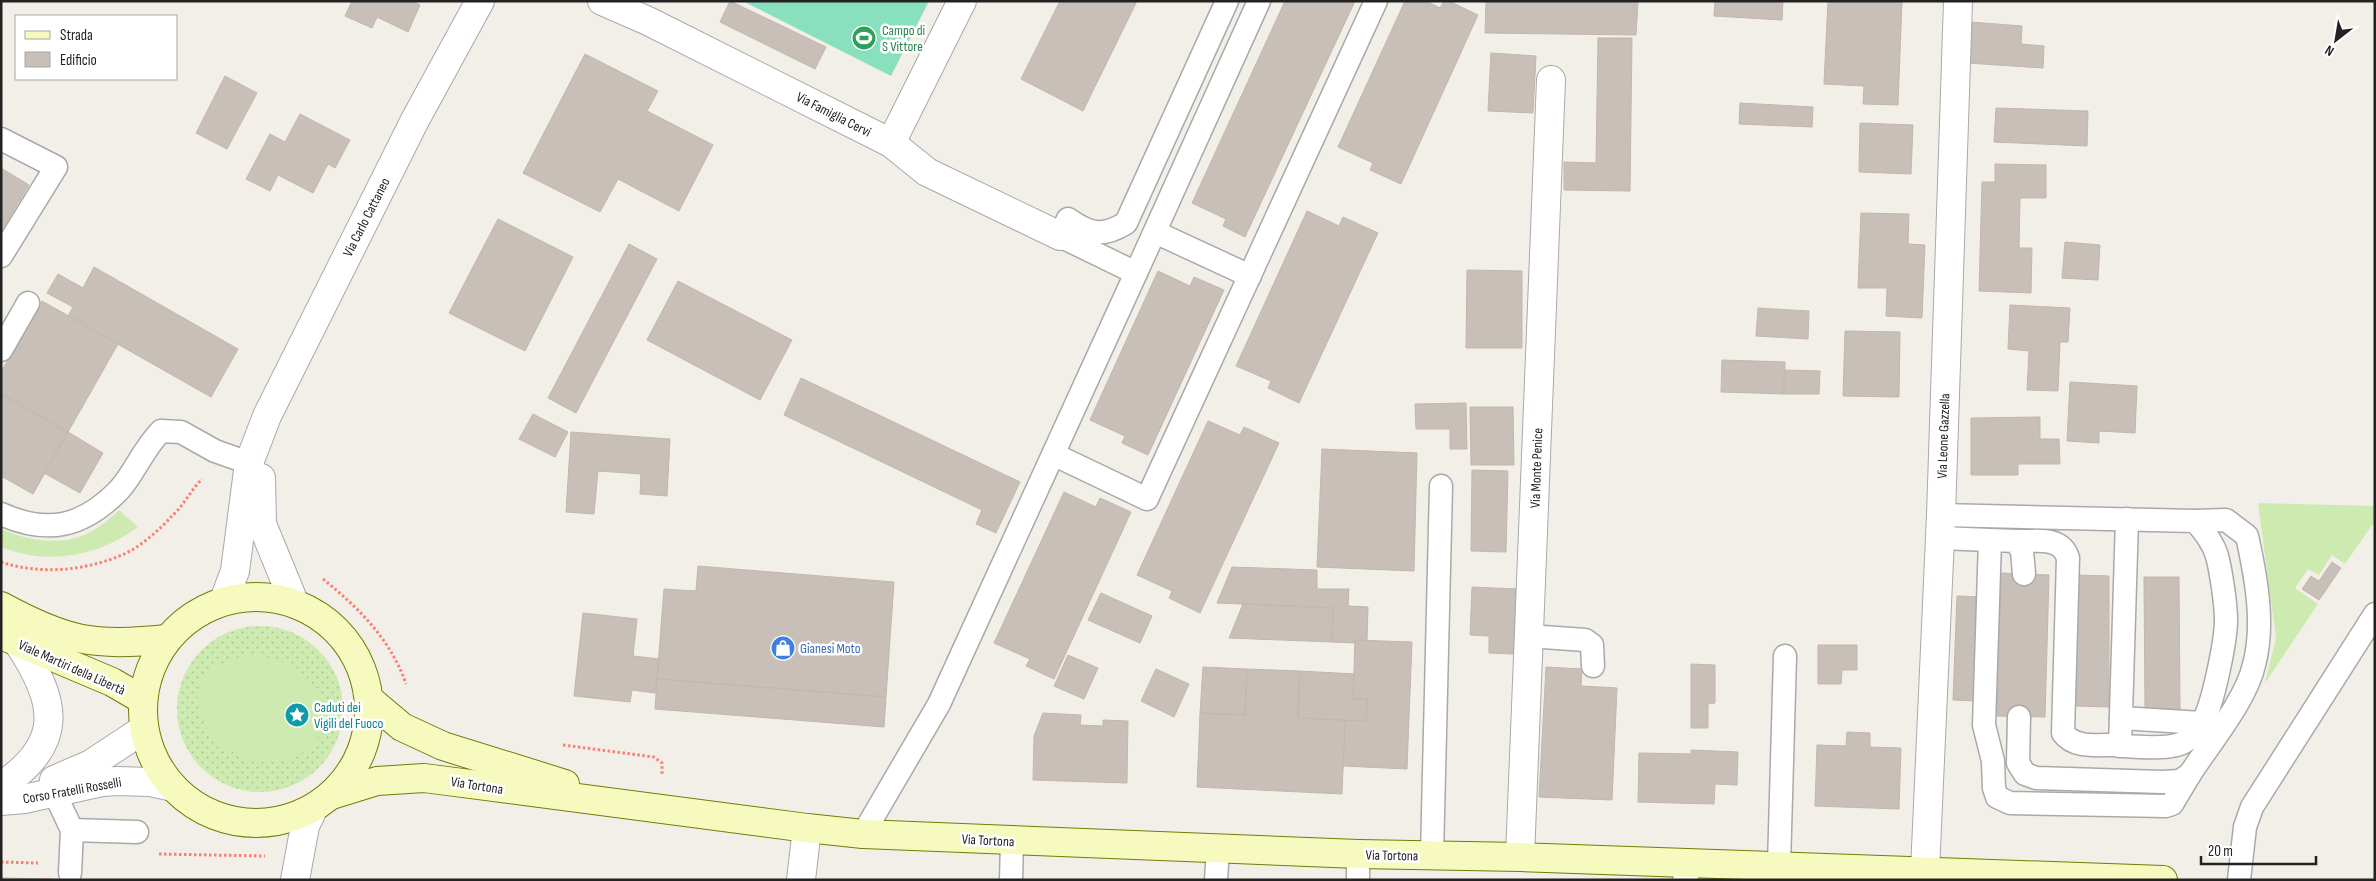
<svg xmlns="http://www.w3.org/2000/svg" width="2376" height="881" font-family="'Sofia Sans Condensed',sans-serif">
  <style>
    .grass { fill: url(#grass-dots) }
    .garden { fill: #cdebb0 }
    .pitch { fill: #88e0be }
    .building { fill: #c7bfb8; stroke: #c4b6ab }
    .lines { fill: none; stroke-linecap: round; stroke-linejoin: round }
    .service-casing { stroke: #a9a9a9; stroke-width: 25 }
    .minor-casing { stroke: #a9a9a9; stroke-width: 30 }
    .tertiary-casing { stroke: #a9a9a9; stroke-width: 30 }
    .secondary-casing { stroke: #707d05; stroke-width: 30 }
    .path { stroke: #fa8072; stroke-width: 3; stroke-dasharray: 2.5 2.5; stroke-linecap: butt }
    .service { stroke: #fff; stroke-width: 22 }
    .minor { stroke: #fff; stroke-width: 28 }
    .tertiary { stroke: #fff; stroke-width: 28 }
    .secondary { stroke: #f7fabf; stroke-width: 28 }
    .labels { text-anchor: middle; stroke-width: 5; stroke-linejoin: round; paint-order: stroke }
    .leisure-label { font-size: 14px; fill: #27864d; stroke: #fff; text-anchor: start }
    .street-label { font-size: 14px; fill: #222; stroke: #fff }
    .shop-label { font-size: 14px; fill: #366cbe; stroke: #fff; text-anchor: start }
    .culture-label { font-size: 14px; fill: #0d838f; stroke: #fff; text-anchor: start }
  </style>
  <defs>
    <pattern id="grass-dots" width="8" height="8" patternUnits="userSpaceOnUse" patternTransform="scale(1.25)"><rect width="8" height="8" fill="#cdebb0"/><path d="M2 2h.1M6 6h.1" fill="none" stroke="#b0c997" stroke-width="1.8" stroke-linecap="round"/></pattern>
  </defs>
  <rect width="100%" height="100%" fill="#f2efe9"/>
  <circle class="grass" cx="260" cy="709" r="83"/>
  <g class="garden">
    <polygon points="2258,503 2375,506 2375,521 2345,564 2332,555 2319,575 2308,569 2295,588 2318,604 2265,683 2276,638"/>
    <path d="M119,510L138,527C99,556 48,566 1,547V529C31,542 65,547 94,530C103,525 111,517 119,510Z"/>
    <path d="M247,656C263,658 280,658 294,668C330,690 337,738 294,757C223,787 144,674 247,656Z"/>
  </g>
  <polygon class="pitch" points="743,1 929,1 891,76"/>
  <g class="building">
    <polygon points="352,1 413,1 420,5 408,32 377,17 372,28 345,16"/>
    <polygon points="730,1 826,47 815,69 720,22"/>
    <polygon points="1060,1 1137,1 1083,111 1021,79"/>
    <polygon points="1285,1 1355,1 1245,237 1223,226 1226,219 1192,203"/>
    <polygon points="1405,1 1426,1 1440,8 1444,1 1449,1 1478,15 1401,184 1370,170 1373,163 1338,147"/>
    <polygon points="1486,1 1638,1 1636,35 1485,33"/>
    <polygon points="1715,1 1783,1 1782,20 1714,16"/>
    <polygon points="1828,1 1902,1 1898,105 1863,104 1864,86 1824,84"/>
    <polygon points="1970,22 2022,26 2021,44 2044,46 2043,68 1967,63"/>
    <polygon points="1598,38 1632,38 1630,191 1564,190 1564,162 1596,163"/>
    <polygon points="1491,53 1536,56 1533,113 1488,111"/>
    <polygon points="585,54 658,91 647,111 713,145 679,211 618,179 600,212 523,173"/>
    <polygon points="225,76 257,93 227,149 196,133"/>
    <polygon points="1740,103 1813,107 1812,127 1739,124"/>
    <polygon points="1996,108 2088,111 2087,146 1994,142"/>
    <polygon points="300,114 350,140 335,168 328,164 313,193 278,175 270,191 246,179 270,134 285,142"/>
    <polygon points="1860,123 1913,125 1911,174 1859,172"/>
    <polygon points="1995,164 2046,165 2046,198 2020,198 2019,248 2032,248 2031,293 1979,291 1982,182 1995,182"/>
    <polygon points="1,168 29,185 1,231"/>
    <polygon points="1307,211 1339,226 1343,217 1378,233 1299,403 1268,388 1271,381 1236,366"/>
    <polygon points="1861,213 1909,214 1908,244 1925,245 1922,318 1886,316 1887,288 1858,288"/>
    <polygon points="498,219 573,257 525,351 449,313"/>
    <polygon points="2065,242 2100,245 2098,280 2062,278"/>
    <polygon points="629,244 657,259 576,413 548,398"/>
    <polygon points="94,267 238,349 211,397 68,316 73,307 47,293 58,274 83,288"/>
    <polygon points="1467,270 1522,271 1522,348 1466,348"/>
    <polygon points="1158,271 1190,286 1194,277 1224,290 1148,455 1122,443 1125,436 1090,420"/>
    <polygon points="678,281 792,340 760,400 647,340"/>
    <polygon points="42,301 118,344 68,432 1,394 1,372"/>
    <polygon points="2010,305 2070,308 2068,342 2060,342 2058,391 2027,390 2029,351 2008,349"/>
    <polygon points="1758,308 1809,311 1808,339 1756,336"/>
    <polygon points="1845,331 1900,332 1899,397 1843,396"/>
    <polygon points="1722,360 1785,362 1784,394 1721,392"/>
    <polygon points="1784,370 1820,371 1819,394 1784,394"/>
    <polygon points="801,378 1020,482 996,533 976,524 982,510 784,415"/>
    <polygon points="2070,382 2137,386 2135,433 2099,431 2099,443 2067,441"/>
    <polygon points="1,394 68,432 33,494 1,476"/>
    <polygon points="1466,403 1467,449 1450,449 1450,429 1416,429 1415,404"/>
    <polygon points="1470,407 1513,407 1514,465 1471,465"/>
    <polygon points="533,414 568,432 555,457 519,439"/>
    <polygon points="2040,417 2040,439 2059,439 2060,464 2018,464 2018,475 1971,475 1971,418"/>
    <polygon points="1208,421 1240,435 1244,427 1279,443 1200,613 1169,598 1172,591 1137,575"/>
    <polygon points="68,432 103,453 80,493 44,473"/>
    <polygon points="571,432 670,439 667,496 640,494 641,474 598,471 594,514 566,512"/>
    <polygon points="1322,449 1417,453 1414,571 1317,567"/>
    <polygon points="1472,470 1508,471 1506,552 1471,551"/>
    <polygon points="1064,492 1096,507 1100,498 1131,512 1054,679 1026,666 1030,659 994,643"/>
    <polygon points="2332,562 2341,568 2319,600 2302,589 2311,576 2319,581"/>
    <polygon points="698,566 894,582 886,697 657,679 664,589 696,591"/>
    <polygon points="1232,567 1317,570 1317,589 1349,589 1348,606 1368,607 1367,640 1355,640 1355,643 1332,642 1333,608 1217,603"/>
    <polygon points="2001,573 2049,575 2045,717 1997,716"/>
    <polygon points="2076,575 2109,576 2109,707 2075,706"/>
    <polygon points="2144,577 2179,577 2180,710 2145,711"/>
    <polygon points="1472,587 1516,589 1513,654 1489,653 1489,636 1470,635"/>
    <polygon points="1101,593 1152,616 1140,643 1088,620"/>
    <polygon points="1957,596 1980,597 1976,701 1953,700"/>
    <polygon points="1243,604 1333,608 1332,642 1229,638"/>
    <polygon points="583,613 637,619 633,656 659,659 655,693 632,690 630,702 574,696"/>
    <polygon points="1355,640 1412,642 1407,769 1343,766 1345,720 1366,721 1367,699 1353,699"/>
    <polygon points="1818,645 1857,645 1857,670 1842,670 1841,684 1818,684"/>
    <polygon points="1068,655 1098,668 1084,699 1054,686"/>
    <polygon points="1691,664 1715,665 1715,703 1708,704 1708,728 1691,728"/>
    <polygon points="1203,667 1247,669 1245,715 1200,713"/>
    <polygon points="1546,667 1582,669 1581,686 1617,688 1612,800 1539,797"/>
    <polygon points="1156,669 1189,684 1174,717 1141,701"/>
    <polygon points="1247,669 1300,671 1298,718 1345,720 1342,794 1197,787 1200,713 1245,715"/>
    <polygon points="1300,671 1354,674 1353,699 1367,699 1366,721 1298,718"/>
    <polygon points="657,679 886,697 884,727 655,709"/>
    <polygon points="1043,713 1081,715 1080,725 1103,726 1103,720 1128,721 1127,783 1033,780 1034,736"/>
    <polygon points="1847,732 1870,733 1870,747 1901,748 1899,809 1815,806 1817,745 1846,746"/>
    <polygon points="1691,750 1738,752 1737,785 1715,784 1714,804 1638,802 1639,753 1691,754"/>
    <polygon points="1,878 54,879 54,880 1,880"/>
  </g>
  <g class="lines">
    <defs>
      <g id="service">
        <polyline points="1,139 56,167 1,256"/>
        <polyline points="1155,232 1250,276"/>
        <polyline points="1136,273 1259,1"/>
        <polyline points="1,350 28,303"/>
        <polyline points="1055,455 1147,499 1376,1"/>
        <path d="M1,514C48,535 83,527 119,490C134,474 143,449 161,431L181,432L215,451L249,463"/>
        <path d="M1941,515L2195,521C2204,531 2213,542 2217,556C2221,571 2226,604 2226,620C2226,640 2213,706 2202,723C2199,729 2190,739 2184,742C2170,751 2129,746 2112,745C2096,745 2074,748 2063,733L2068,558C2061,535 2035,542 2016,541"/>
        <polyline points="1940,538 2016,541 2022,551 2024,574"/>
        <polyline points="1990,540 1984,725 1993,761 1994,788 1997,797 2010,803 2166,806 2172,804 2190,774"/>
        <polyline points="1529,636 1585,640 1592,645 1593,666"/>
        <path d="M2019,717L2018,763L2025,774L2036,778L2162,782L2180,781L2190,774C2210,743 2246,700 2254,665C2265,624 2256,577 2247,536L2226,520L2195,521"/>
        <polyline points="2121,718 2202,723"/>
        <polyline points="2120,746 2127,519"/>
        <polyline points="55,794 72,830 70,873"/>
        <polyline points="72,830 137,832"/>
        <path d="M863,834L939,704L1136,273L1060,236L1068,219C1091,235 1103,237 1126,223L1227,1"/>
        <polyline points="1432,855 1441,486"/>
        <polyline points="1779,866 1785,656"/>
        <polyline points="1011,880 1012,841"/>
        <polyline points="1216,880 1218,849"/>
        <polyline points="1358,880 1358,854"/>
        <polyline points="1684,880 1694,863"/>
        <polyline points="2239,880 2245,827 2252,807 2375,614"/>
      </g>
      <g id="minor">
        <polyline points="602,1 648,21 891,143 927,172 1060,236"/>
        <polyline points="891,143 962,1"/>
        <polyline points="261,478 262,524 294,602"/>
        <polyline points="224,600 235,571 249,463 267,416 415,120 480,1"/>
        <polyline points="1520,857 1551,80"/>
        <polyline points="1925,871 1941,515 1958,1"/>
        <polyline points="295,880 305,826 313,809"/>
        <polyline points="801,880 807,828"/>
      </g>
      <g id="tertiary">
        <polyline points="54,780 91,764 144,729"/>
        <path d="M1,786C66,743 57,701 18,643"/>
        <polyline points="1,801 24,799 102,782 117,781 151,782 173,787"/>
      </g>
      <g id="secondary">
        <circle cx="256" cy="710" r="113"/>
        <path d="M1,606C65,641 94,647 167,639"/>
        <polyline points="1,635 112,682 143,700"/>
        <polyline points="370,700 402,727 443,746 565,784"/>
        <polyline points="332,795 377,781 424,778 807,828 863,834 1358,854 1520,857 2163,880"/>
      </g>
    </defs>
    <use href="#service" class="service-casing"/>
    <use href="#minor" class="minor-casing"/>
    <use href="#tertiary" class="tertiary-casing"/>
    <use href="#secondary" class="secondary-casing"/>
    <g class="path">
      <path d="M1,562C40,575 84,571 122,555C141,547 159,530 173,515C184,505 191,490 202,479"/>
      <path d="M323,579C359,608 391,640 406,684"/>
      <polyline points="563,745 654,757 662,763 662,775"/>
      <polyline points="159,854 265,856"/>
      <polyline points="1,862 38,863"/>
    </g>
    <use href="#service" class="service"/>
    <use href="#minor" class="minor"/>
    <use href="#tertiary" class="tertiary"/>
    <use href="#secondary" class="secondary"/>
  </g>
  <defs>
    <symbol id="stadium-disc" viewBox="-11 -11 22 22"><circle r="9.5" fill="#2e9e5b" stroke="#fff"/><path d="M0-5a6.5 5 0 1 0 0 10a6.5 5 0 1 0 0-10ZM-3.5-1.8h7v3.6h-7Z" fill="#fff"/></symbol>
    <symbol id="shop-disc" viewBox="-11 -11 22 22"><circle r="9.5" fill="#3f7fe0" stroke="#fff"/><path d="M-5-2.5h2.3a2.7 3.5 0 0 1 5.4 0H5L5.5 6h-11ZM-1.5-2.5h3a1.5 2.3 0 0 0-3 0Z" fill="#fff"/></symbol>
    <symbol id="sight-disc" viewBox="-11 -11 22 22"><circle r="9.5" fill="#0f9aa8" stroke="#fff"/><path d="M0-6L1.8-2.2L6-1.7L2.9 1.2L3.7 5.4L0 3.3L-3.7 5.4L-2.9 1.2L-6-1.7L-1.8-2.2Z" fill="#fff"/></symbol>
  </defs>
  <g fill-rule="evenodd">
    <use href="#stadium-disc" x="850" y="24" width="28" height="28"/>
    <use href="#shop-disc" x="769" y="634" width="28" height="28"/>
    <use href="#sight-disc" x="283" y="701" width="28" height="28"/>
  </g>
  <g class="labels">
    <g class="leisure-label">
      <text x="882" y="35">Campo di<tspan x="882" dy="16">S Vittore</tspan></text>
    </g>
    <g class="street-label">
      <text transform="translate(834 114) rotate(27)" y="5">Via Famiglia Cervi</text>
      <text transform="translate(366 217) rotate(-63)" y="5">Via Carlo Cattaneo</text>
      <text transform="translate(1943 436) rotate(-88)" y="5">Via Leone Gazzella</text>
      <text transform="translate(1536 468) rotate(-88)" y="5">Via Monte Penice</text>
      <text transform="translate(72 667) rotate(24)" y="5">Viale Martiri della Libertà</text>
      <text transform="translate(477 785) rotate(9)" y="5">Via Tortona</text>
      <text transform="translate(72 790) rotate(-10)" y="5">Corso Fratelli Rosselli</text>
      <text transform="translate(988 840) rotate(3)" y="5">Via Tortona</text>
      <text transform="translate(1392 855) rotate(1)" y="5">Via Tortona</text>
    </g>
    <g class="shop-label">
      <text x="800" y="653">Gianesi Moto</text>
    </g>
    <g class="culture-label">
      <text x="314" y="712">Caduti dei<tspan x="314" dy="16">Vigili del Fuoco</tspan></text>
    </g>
  </g>
  <rect width="2376" height="881" fill="none" stroke="#222222" stroke-width="5"/>
  <rect x="15" y="15" width="162" height="65" fill="#ffffff" stroke="#a7a7a7"/>
  <rect x="25" y="31" width="25" height="8" fill="#f7fabf" stroke="#a7a7a7"/>
  <text x="60" y="40" font-size="15" fill="#222222">Strada</text>
  <rect x="25" y="52" width="25" height="15" fill="#c7bfb8" stroke="#a7a7a7"/>
  <text x="60" y="65" font-size="15" fill="#222222">Edificio</text>
  <g transform="translate(2336 40) rotate(211)" stroke="#ffffff" stroke-width="4" paint-order="stroke">
  <path d="M0-4L9 19L0 12L-9 19Z" fill="#222222"/>
  <text y="-8" font-size="14" font-weight="bold" text-anchor="middle" fill="#222222">N</text>
  </g>
  <path d="M2201 856v8h115v-8" fill="none" stroke="#222222" stroke-width="2.5"/>
  <text x="2208" y="856" font-size="15" fill="#222222" stroke="#ffffff" stroke-width="4" paint-order="stroke">20 m</text>
</svg>
